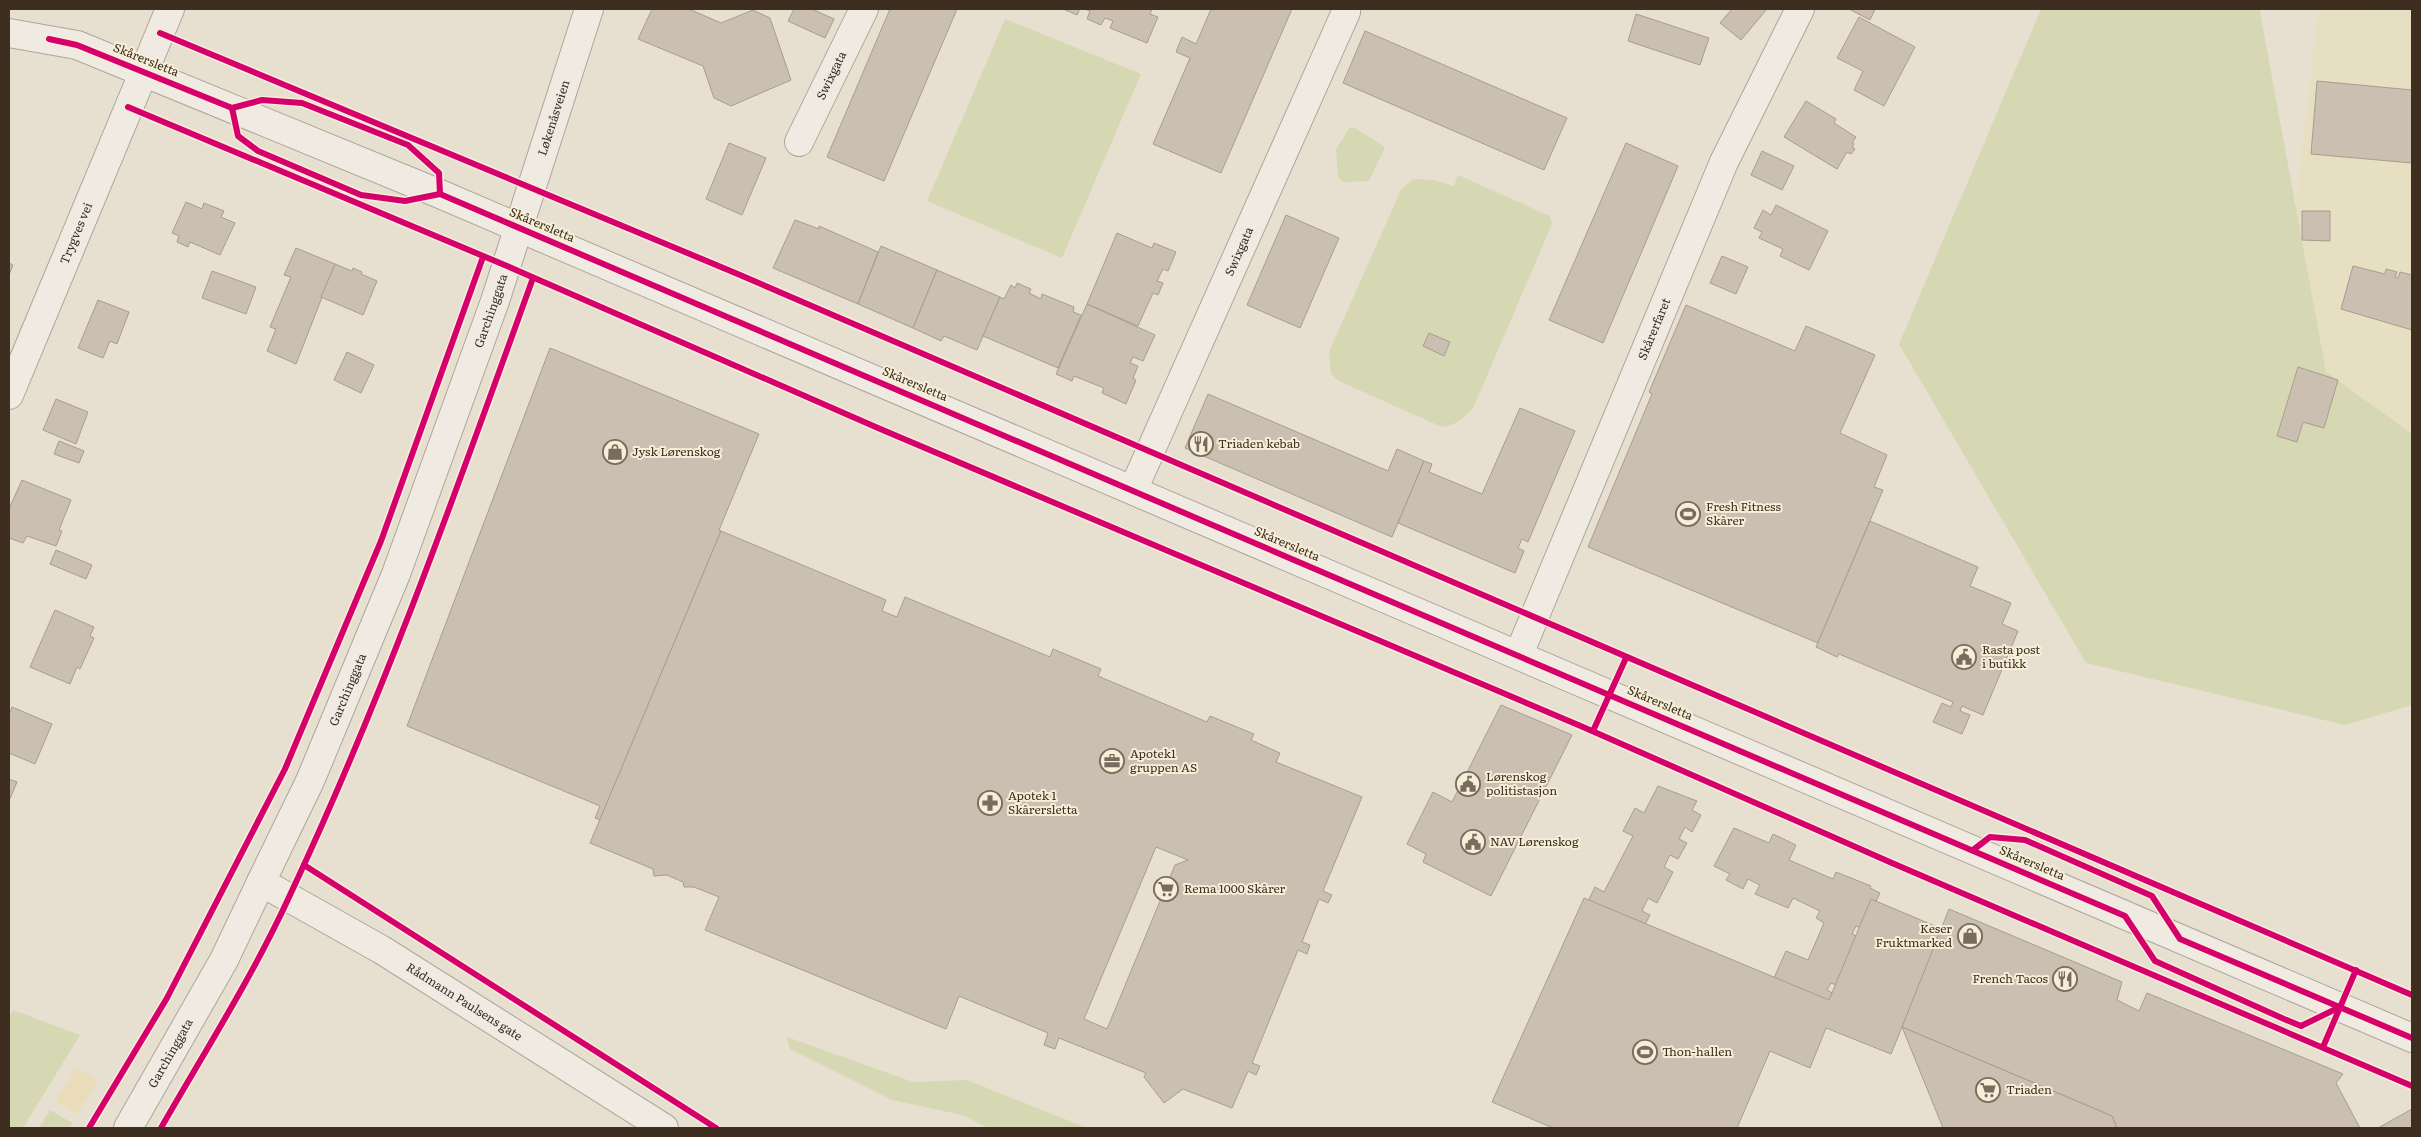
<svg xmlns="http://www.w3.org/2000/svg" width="2421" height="1137" font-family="Literata,serif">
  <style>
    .farmland { fill: #e6dfc2 }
    .green { fill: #d6d7b3 }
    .sand { fill: #eadcb9 }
    .building { fill: #cbbfb2; stroke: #a89c90; fill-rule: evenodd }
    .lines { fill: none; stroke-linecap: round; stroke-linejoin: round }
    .minor-casing { stroke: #ada599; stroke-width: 30 }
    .minor { stroke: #efebe3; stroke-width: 28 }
    .cycleway-casing { stroke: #f7eed8; stroke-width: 9 }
    .cycleway { stroke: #d6006c; stroke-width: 6 }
    .labels { text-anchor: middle; stroke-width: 4; stroke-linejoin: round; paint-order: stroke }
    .street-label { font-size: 12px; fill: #3d2e20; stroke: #f7eed8 }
    .poi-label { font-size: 12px; fill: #3d2e20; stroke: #f7eed8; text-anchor: start }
  </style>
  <rect width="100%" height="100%" fill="#e7e0d1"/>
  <polygon class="farmland" points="2318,9 2412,11 2412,445 2269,440"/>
  <g class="green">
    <polygon points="2041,9 2261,9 2260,12 2326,372 2412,434 2412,705 2345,725 2086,663 1899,344"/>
    <polygon points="1005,19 1141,74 1062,258 927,201"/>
    <polygon points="1349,128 1355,128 1385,147 1369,181 1344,182 1338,177 1336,150"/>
    <path d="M1458,175L1550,216L1552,224L1474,406C1465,418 1456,425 1442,427L1339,381L1331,374L1329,352L1401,190L1413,179L1434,180L1454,186Z"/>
    <polygon points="13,1010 80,1035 23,1128 9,1128 9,1018"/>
    <polygon points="787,1037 913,1082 967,1080 1087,1128 989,1128 962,1115 892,1100 790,1049"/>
    <polygon points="50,1110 72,1123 69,1128 39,1128"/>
  </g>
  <polygon class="sand" points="76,1068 98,1080 77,1114 56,1102"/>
  <g class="building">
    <polygon points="652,9 689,9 721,23 753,10 770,18 791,80 731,106 714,98 703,66 638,39"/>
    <polygon points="794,9 812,9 834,19 825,38 788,21"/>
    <polygon points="890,9 957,9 884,181 827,157"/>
    <polygon points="1063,9 1080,9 1077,15"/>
    <polygon points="1084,9 1152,9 1150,14 1158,17 1147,43 1110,28 1113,21 1105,18 1101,25 1087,19 1090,11"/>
    <polygon points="1211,9 1292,9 1221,173 1153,144 1190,58 1176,52 1182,37 1196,44"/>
    <polygon points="1732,9 1767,9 1741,40 1720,23"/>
    <polygon points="1849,9 1875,9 1870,20"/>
    <polygon points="1636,14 1709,38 1700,65 1628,41"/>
    <polygon points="1859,17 1915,47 1884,106 1854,90 1863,71 1837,58"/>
    <polygon points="1365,31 1567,118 1544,170 1343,83"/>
    <polygon points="2317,81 2412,90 2412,163 2311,154"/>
    <polygon points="1806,101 1836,119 1834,123 1856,137 1852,143 1854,144 1852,147 1855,149 1851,154 1847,152 1837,169 1784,137"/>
    <polygon points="729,143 766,158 742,215 706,199"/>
    <polygon points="1626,143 1678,166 1603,343 1549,320"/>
    <polygon points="1762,151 1794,166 1782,190 1751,175"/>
    <polygon points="186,202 202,209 204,203 224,211 221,217 235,223 220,255 190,242 188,247 177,242 179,236 172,233"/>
    <polygon points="1776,205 1828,231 1809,270 1780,256 1783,249 1759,238 1762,232 1754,228 1763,210 1771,215"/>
    <polygon points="2302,211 2330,211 2330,241 2302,240"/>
    <polygon points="1286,215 1339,238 1300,328 1247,305"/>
    <polygon points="795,220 819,229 819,226 878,252 858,304 773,268"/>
    <polygon points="1117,233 1152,248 1154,243 1176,252 1168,271 1163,269 1157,281 1163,283 1158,295 1153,293 1138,326 1087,304"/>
    <polygon points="881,246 937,270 913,328 858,304"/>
    <polygon points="296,248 335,264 296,364 267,351 276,329 270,327 291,277 284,275"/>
    <polygon points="1722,256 1748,267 1736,294 1710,283"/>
    <polygon points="9,263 13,265 9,275"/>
    <polygon points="335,264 352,271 353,268 362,272 361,274 377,281 363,315 321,297"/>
    <polygon points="2353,266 2385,274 2386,269 2397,272 2395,277 2398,278 2400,272 2412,275 2412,330 2341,309"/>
    <polygon points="937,270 1000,297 977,350 944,336 941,341 913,328"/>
    <polygon points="212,271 256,287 246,314 202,298"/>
    <polygon points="1017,283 1031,289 1029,293 1041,299 1042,294 1074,307 1073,312 1081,315 1058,368 983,336 1000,297 1004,299 1011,285 1015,288"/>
    <polygon points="98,300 129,312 117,344 110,341 103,358 78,348"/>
    <polygon points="1087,304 1155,335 1143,361 1133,357 1130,363 1138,366 1133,378 1136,380 1126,404 1102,393 1104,388 1074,376 1072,381 1056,374"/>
    <polygon points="1686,305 1795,351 1806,326 1875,355 1840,433 1887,455 1874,487 1883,490 1818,643 1588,547 1652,394 1649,392"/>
    <polygon points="1429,333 1450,342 1444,356 1423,346"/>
    <polygon points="550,348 759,434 719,530 721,531 600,820 595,818 600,806 407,726"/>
    <polygon points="347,352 374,365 361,393 334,380"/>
    <polygon points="2298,367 2338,380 2324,428 2303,422 2297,442 2277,436"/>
    <polygon points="1208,394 1388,471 1397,449 1424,461 1392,537 1185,448"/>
    <polygon points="56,399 88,412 76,444 43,430"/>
    <polygon points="1520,408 1575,431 1528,542 1522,539 1518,548 1524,551 1515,573 1398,523 1424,461 1432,464 1429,472 1482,494"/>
    <polygon points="59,441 84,451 79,463 54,454"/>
    <polygon points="22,480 71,500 59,530 62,531 56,546 27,536 23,543 9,538 9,509"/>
    <polygon points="1870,521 1978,567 1970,586 2011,603 2002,624 2018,631 1983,715 1962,706 1960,711 1970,715 1962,734 1933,722 1942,703 1951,707 1953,702 1839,654 1837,657 1816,647"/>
    <path d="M721,531L886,600L882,611L897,617L905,597L1050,657L1053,649L1101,669L1098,676L1207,722L1210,716L1254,734L1251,740L1280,753L1276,762L1362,797L1323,891L1332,895L1328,903L1319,899L1302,942L1310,945L1307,954L1298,950L1252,1063L1260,1066L1256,1075L1248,1071L1232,1108L1183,1089L1164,1103L1144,1077L1146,1073L1059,1038L1055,1049L1044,1045L1048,1033L959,996L946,1029L705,930L719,897L694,887H684L683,882L667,875L654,876L653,869L590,843ZM1156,847L1188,860L1175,865L1107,1029L1084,1019Z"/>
    <polygon points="56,550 92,565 86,579 50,564"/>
    <polygon points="55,610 94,627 90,636 94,638 80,669 77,667 70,684 30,667"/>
    <polygon points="1501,705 1572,735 1491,896 1423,862 1426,854 1407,844 1433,792 1452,802"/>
    <polygon points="12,707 52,724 35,764 9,753 9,715"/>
    <polygon points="9,779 17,782 9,801"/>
    <polygon points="1658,786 1697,801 1692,810 1701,815 1692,832 1685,827 1679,839 1687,843 1678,859 1670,855 1664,867 1673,872 1657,903 1648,898 1642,911 1650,915 1640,934 1631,929 1611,964 1595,956 1589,966 1563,952 1595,887 1604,892 1633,836 1623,831 1635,808 1644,813"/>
    <polygon points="1734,828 1769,843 1773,834 1796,845 1789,860 1833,879 1836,872 1871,886 1870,888 1880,893 1863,929 1856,926 1852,934 1860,938 1839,986 1831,983 1827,990 1836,995 1828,1009 1794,995 1786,1011 1772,1004 1779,991 1770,987 1786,951 1808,960 1824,923 1816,918 1820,911 1793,898 1788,908 1755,894 1760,885 1748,879 1743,889 1726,880 1730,874 1714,866"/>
    <polygon points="1584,898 1829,1000 1871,899 1942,929 1891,1054 1826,1028 1810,1068 1770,1051 1737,1128 1553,1128 1492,1102"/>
    <polygon points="1949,909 2122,982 2117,1000 2139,1011 2147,993 2343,1074 2336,1083 2360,1128 2117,1128 2112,1116 1902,1027"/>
    <polygon points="1902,1027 2112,1116 2117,1128 1943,1128"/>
    <polygon points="2412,1109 2412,1128 2378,1128"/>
  </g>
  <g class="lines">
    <defs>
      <g id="minor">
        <polyline points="9,33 77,45 440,194 2412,1038"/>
        <path id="s1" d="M799,142L864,9"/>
        <path id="s2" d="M9,395L170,9"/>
        <path id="s3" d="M1133,490L1346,12"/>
        <path id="s4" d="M1519,654L1724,162L1800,9"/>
        <path id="s5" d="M261,882L382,950L664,1128"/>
        <path id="s6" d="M128,1128L224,960L261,882L310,781L396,574L495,301L589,9"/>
      </g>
    </defs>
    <use href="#minor" class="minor-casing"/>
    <use href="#minor" class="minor"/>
    <defs>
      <g id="cycleway">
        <polyline points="160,33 733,272 2412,995"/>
        <polyline points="49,39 77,45 232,108"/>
        <polyline points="128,107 507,266 878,428 1583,727 1892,863 2412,1086"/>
        <polyline points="232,108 262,100 302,103 408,145 439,173 440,194"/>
        <polyline points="232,108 238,136 258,151 361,195 405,201 440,194"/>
        <polyline points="440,194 2125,916 2155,961 2284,1019 2301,1026 2340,1007"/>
        <polyline points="1593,731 1626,658"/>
        <polyline points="1973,850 1990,837 2025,840 2152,896 2180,939 2412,1038"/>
        <polyline points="304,865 716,1128"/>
        <polyline points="2323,1047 2356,970"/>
        <polyline points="89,1128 167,998 285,769 381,541 483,257"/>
        <path d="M161,1128C205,1051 253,976 290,895C384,695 458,486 533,278"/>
      </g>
    </defs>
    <use href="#cycleway" class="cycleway-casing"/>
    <use href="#cycleway" class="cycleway"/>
  </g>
  <defs>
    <symbol id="restaurant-ring" viewBox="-11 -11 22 22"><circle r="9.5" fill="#f7eed8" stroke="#786c5e" stroke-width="1.5"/><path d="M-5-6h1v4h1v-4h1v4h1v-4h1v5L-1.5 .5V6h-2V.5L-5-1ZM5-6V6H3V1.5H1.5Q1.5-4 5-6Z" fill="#786c5e"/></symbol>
    <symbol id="shop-ring" viewBox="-11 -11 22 22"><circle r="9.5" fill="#f7eed8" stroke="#786c5e" stroke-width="1.5"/><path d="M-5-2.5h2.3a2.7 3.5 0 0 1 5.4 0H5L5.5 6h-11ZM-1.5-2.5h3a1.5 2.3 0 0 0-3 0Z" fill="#786c5e"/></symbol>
    <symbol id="stadium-ring" viewBox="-11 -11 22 22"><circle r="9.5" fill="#f7eed8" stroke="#786c5e" stroke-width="1.5"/><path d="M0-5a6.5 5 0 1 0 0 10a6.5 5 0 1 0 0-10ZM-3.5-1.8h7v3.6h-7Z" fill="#786c5e"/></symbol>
    <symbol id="civic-ring" viewBox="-11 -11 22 22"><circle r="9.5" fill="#f7eed8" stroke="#786c5e" stroke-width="1.5"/><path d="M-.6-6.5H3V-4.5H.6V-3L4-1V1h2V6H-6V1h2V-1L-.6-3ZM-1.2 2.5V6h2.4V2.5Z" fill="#786c5e"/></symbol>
    <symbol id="office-ring" viewBox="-11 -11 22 22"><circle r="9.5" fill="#f7eed8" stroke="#786c5e" stroke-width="1.5"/><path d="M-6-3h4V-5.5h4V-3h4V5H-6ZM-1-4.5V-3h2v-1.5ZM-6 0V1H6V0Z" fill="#786c5e"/></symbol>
    <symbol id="pharmacy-ring" viewBox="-11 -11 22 22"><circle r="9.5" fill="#f7eed8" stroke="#786c5e" stroke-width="1.5"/><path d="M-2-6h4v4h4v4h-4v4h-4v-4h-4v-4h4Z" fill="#786c5e"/></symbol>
    <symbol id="supermarket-ring" viewBox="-11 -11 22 22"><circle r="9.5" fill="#f7eed8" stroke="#786c5e" stroke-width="1.5"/><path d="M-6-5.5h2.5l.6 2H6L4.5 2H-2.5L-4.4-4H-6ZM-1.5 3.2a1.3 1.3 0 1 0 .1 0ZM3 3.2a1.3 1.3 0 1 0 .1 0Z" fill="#786c5e"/></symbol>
  </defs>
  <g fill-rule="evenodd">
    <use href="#restaurant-ring" x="1187" y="430" width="28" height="28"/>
    <use href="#shop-ring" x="601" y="438" width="28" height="28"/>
    <use href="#stadium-ring" x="1674" y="500" width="28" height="28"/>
    <use href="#civic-ring" x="1950" y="643" width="28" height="28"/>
    <use href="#office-ring" x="1098" y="747" width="28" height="28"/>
    <use href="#civic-ring" x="1454" y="770" width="28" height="28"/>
    <use href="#pharmacy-ring" x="976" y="789" width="28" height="28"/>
    <use href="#civic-ring" x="1459" y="828" width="28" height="28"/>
    <use href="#supermarket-ring" x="1152" y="875" width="28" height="28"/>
    <use href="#shop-ring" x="1956" y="922" width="28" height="28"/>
    <use href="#restaurant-ring" x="2051" y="965" width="28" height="28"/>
    <use href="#stadium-ring" x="1631" y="1038" width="28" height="28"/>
    <use href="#supermarket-ring" x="1974" y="1076" width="28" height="28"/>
  </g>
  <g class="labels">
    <g class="street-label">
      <text transform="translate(146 60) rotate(22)" y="4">Skårersletta</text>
      <text dy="4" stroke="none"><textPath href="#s1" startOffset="74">Swixgata</textPath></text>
      <text dy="4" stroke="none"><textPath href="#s6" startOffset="1099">Løkenåsveien</textPath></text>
      <text transform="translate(542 225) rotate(23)" y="4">Skårersletta</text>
      <text dy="4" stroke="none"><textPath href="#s2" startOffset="175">Trygves vei</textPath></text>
      <text dy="4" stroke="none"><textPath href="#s3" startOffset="261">Swixgata</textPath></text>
      <text dy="4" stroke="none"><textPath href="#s6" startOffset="896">Garchinggata</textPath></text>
      <text dy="4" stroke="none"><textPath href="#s4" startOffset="352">Skårerfaret</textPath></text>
      <text transform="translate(915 384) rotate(23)" y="4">Skårersletta</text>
      <text transform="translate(1287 544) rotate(23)" y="4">Skårersletta</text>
      <text dy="4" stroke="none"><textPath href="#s6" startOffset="491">Garchinggata</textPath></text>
      <text transform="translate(1660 703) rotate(23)" y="4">Skårersletta</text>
      <text transform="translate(2032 863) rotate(23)" y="4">Skårersletta</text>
      <text dy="4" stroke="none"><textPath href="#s5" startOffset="236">Rådmann Paulsens gate</textPath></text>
      <text dy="4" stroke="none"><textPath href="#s6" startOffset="86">Garchinggata</textPath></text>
    </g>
    <g class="poi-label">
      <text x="1218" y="448">Triaden kebab</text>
      <text x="632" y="456">Jysk Lørenskog</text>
      <text x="1706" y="511">Fresh Fitness<tspan x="1706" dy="14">Skårer</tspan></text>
      <text x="1982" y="654">Rasta post<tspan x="1982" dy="14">i butikk</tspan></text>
      <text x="1130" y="758">Apotek1<tspan x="1130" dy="14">gruppen AS</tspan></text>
      <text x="1486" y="781">Lørenskog<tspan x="1486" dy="14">politistasjon</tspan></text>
      <text x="1008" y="800">Apotek 1<tspan x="1008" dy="14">Skårersletta</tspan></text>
      <text x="1490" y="846">NAV Lørenskog</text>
      <text x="1184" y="893">Rema 1000 Skårer</text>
      <text x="1952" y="933" text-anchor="end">Keser<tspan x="1952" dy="14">Fruktmarked</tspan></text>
      <text x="2048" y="983" text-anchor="end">French Tacos</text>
      <text x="1662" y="1056">Thon-hallen</text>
      <text x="2006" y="1094">Triaden</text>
    </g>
  </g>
  <rect width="2421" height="1137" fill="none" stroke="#3d2e20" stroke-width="20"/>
</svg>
